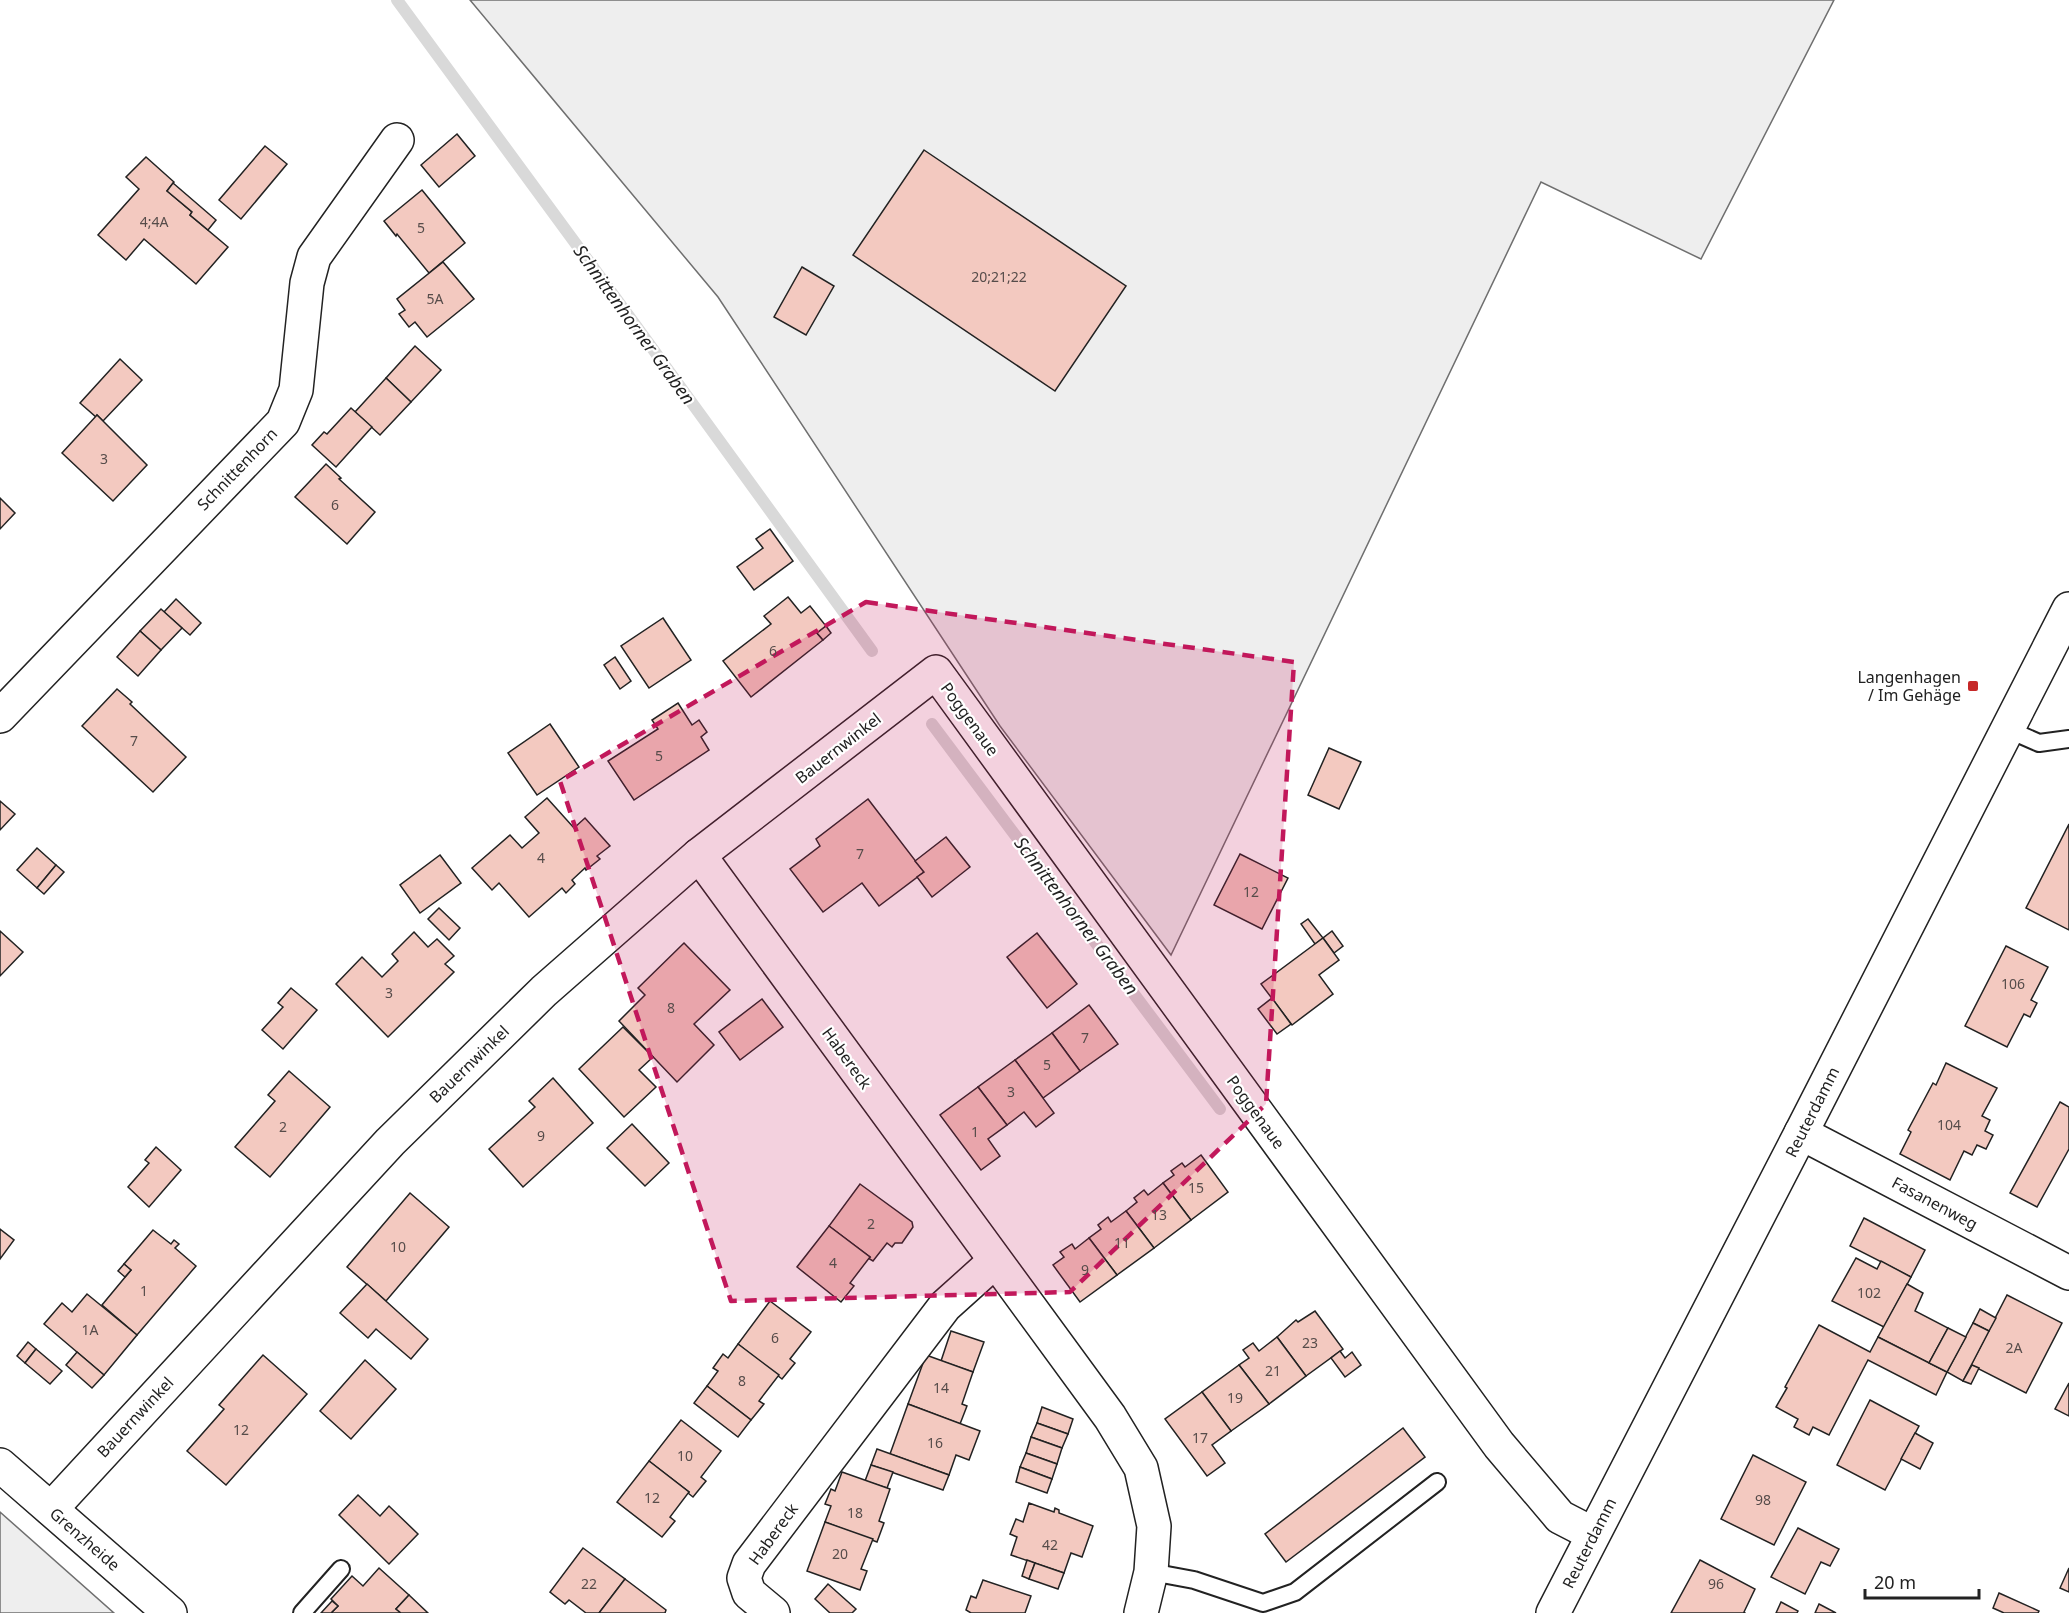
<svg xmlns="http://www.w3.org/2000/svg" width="2069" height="1613" font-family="'Noto Sans',sans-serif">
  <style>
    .green { fill: #eee; stroke: #6f6f6f; stroke-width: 1.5 }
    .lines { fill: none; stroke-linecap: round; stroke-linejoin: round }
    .stream { stroke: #d9d9d9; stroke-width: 12 }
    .building { fill: #f3c9c0; stroke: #222; stroke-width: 1.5 }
    .service-casing { stroke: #222; stroke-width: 20 }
    .minor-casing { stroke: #222; stroke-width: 36 }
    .tertiary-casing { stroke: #222; stroke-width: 36 }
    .service { stroke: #fff; stroke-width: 16 }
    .minor { stroke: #fff; stroke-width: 33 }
    .tertiary { stroke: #fff; stroke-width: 33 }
    .marked { fill: #c2185b; fill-opacity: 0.2; stroke: #c2185b; stroke-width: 4.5; stroke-dasharray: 12 8; stroke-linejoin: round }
    .poi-dot { fill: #c62828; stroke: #fff; stroke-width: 2 }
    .labels { text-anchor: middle; stroke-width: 4.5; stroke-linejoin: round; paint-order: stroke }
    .number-label { font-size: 14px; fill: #564c4a }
    .street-label { font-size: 16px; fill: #222; stroke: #fff }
    .poi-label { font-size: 16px; fill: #222; stroke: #fff; text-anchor: end }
    .water-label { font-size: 18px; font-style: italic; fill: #222; stroke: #fff }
  </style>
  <rect width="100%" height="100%" fill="#fff"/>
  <g class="green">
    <polygon points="470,0 1834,0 1701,259 1541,182 1171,955 1000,726 718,297"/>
    <polygon points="0,1512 114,1613 0,1613"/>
  </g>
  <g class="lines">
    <g class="stream">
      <polyline points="397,0 631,319 872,651"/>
      <polyline points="932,724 1220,1109"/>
    </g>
  </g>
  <g class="building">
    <polygon points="457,134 475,156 439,187 421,165"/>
    <polygon points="265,146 287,164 241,219 219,200"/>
    <polygon points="924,150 1126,286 1055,391 853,255"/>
    <polygon points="146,157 174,182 167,191 192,212 190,215 228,247 196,284 144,239 126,260 98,235 139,189 126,177"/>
    <polygon points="173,183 216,220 208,230 190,215 192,212 167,191"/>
    <polygon points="422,190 465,243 429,273 397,234 396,236 384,221"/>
    <polygon points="443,262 474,299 427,337 415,322 409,327 399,314 405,310 397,299"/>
    <polygon points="802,267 834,286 806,335 774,317"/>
    <polygon points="415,346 441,370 411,402 386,378"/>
    <polygon points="120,359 142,380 103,421 97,415 96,417 80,403"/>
    <polygon points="386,378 411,402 380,435 355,412"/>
    <polygon points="351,408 372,427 336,467 312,445 324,432 327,434"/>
    <polygon points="97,415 147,465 113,501 62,453"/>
    <polygon points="326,464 341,478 339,479 375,512 347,544 295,497"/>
    <polygon points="0,498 15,513 0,529"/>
    <polygon points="770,529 793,561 754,590 737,567 763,548 756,539"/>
    <polygon points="788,597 801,613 810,606 826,626 817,633 823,640 751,697 723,661 771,624 764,616"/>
    <polygon points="176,599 201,623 190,635 164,612"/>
    <polygon points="161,609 182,628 161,650 140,631"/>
    <polygon points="663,618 691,660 649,688 621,646"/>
    <polygon points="826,626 831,633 823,640 817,633"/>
    <polygon points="140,631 161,650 138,676 117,657"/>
    <polygon points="615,657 631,681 620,689 604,665"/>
    <polygon points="117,689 132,702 130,704 186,757 153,792 82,726"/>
    <polygon points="678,703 692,725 699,720 707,732 701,737 709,750 634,800 608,761 658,729 652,720"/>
    <polygon points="550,724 579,767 537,795 508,753"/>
    <polygon points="1329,748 1361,762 1339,809 1308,795"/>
    <polygon points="547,798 574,828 585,818 610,846 597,856 600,859 586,870 585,868 572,880 575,884 566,893 562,888 529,917 499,883 492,890 472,868 510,835 522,848 539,833 525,817"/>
    <polygon points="868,799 924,872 879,906 862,883 823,912 790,869 820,846 816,839"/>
    <polygon points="0,801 15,814 0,830"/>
    <polygon points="2069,824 2069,930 2026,908"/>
    <polygon points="946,837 970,867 932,897 917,877 924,872 915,861"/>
    <polygon points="37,848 56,865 37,888 17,870"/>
    <polygon points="1240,854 1288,878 1262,929 1214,905"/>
    <polygon points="440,855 461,883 420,913 400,885"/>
    <polygon points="56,865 64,872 44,894 37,888"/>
    <polygon points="439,908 460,928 449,940 428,919"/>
    <polygon points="1308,919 1323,938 1315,944 1301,924"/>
    <polygon points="0,931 23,952 0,976"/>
    <polygon points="1332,931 1343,946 1334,953 1323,938"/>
    <polygon points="414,932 428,947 437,939 454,956 445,964 454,972 388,1037 336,984 362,957 382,977 398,961 392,954"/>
    <polygon points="1037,933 1077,984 1047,1008 1007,957"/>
    <polygon points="1323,938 1339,960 1319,975 1333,994 1292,1025 1261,984"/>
    <polygon points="684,943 730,990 694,1024 714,1045 677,1082 619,1021 645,995 638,988"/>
    <polygon points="2006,946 2048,967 2031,1000 2037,1003 2030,1017 2024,1014 2007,1047 1965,1026"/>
    <polygon points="291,988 317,1010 283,1049 262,1030 283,1007 278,1003"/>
    <polygon points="1272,998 1291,1024 1277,1034 1258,1009"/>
    <polygon points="762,999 783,1027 740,1060 719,1032"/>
    <polygon points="1089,1005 1118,1044 1080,1071 1052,1033"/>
    <polygon points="623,1027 653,1057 639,1070 656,1087 624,1117 579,1069"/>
    <polygon points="1052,1033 1080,1071 1043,1098 1015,1060"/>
    <polygon points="1015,1060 1054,1113 1036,1127 1024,1112 1007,1125 978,1087"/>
    <polygon points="1946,1063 1997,1088 1982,1116 1990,1120 1985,1131 1993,1135 1986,1149 1977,1145 1972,1155 1964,1151 1950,1180 1900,1154 1911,1132 1908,1130 1933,1083 1936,1085"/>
    <polygon points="289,1071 330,1107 270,1177 235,1147 275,1101 268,1095"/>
    <polygon points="553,1078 593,1123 523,1187 489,1149 535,1107 529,1101"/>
    <polygon points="978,1087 1007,1125 988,1139 1000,1156 981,1170 940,1115"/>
    <polygon points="2060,1102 2069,1107 2069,1149 2037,1207 2010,1193"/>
    <polygon points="632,1124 669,1163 645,1186 607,1148"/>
    <polygon points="156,1147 181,1170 149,1207 128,1187 149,1163 145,1160"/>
    <polygon points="1201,1155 1228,1192 1191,1220 1163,1183 1174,1175 1171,1171 1182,1163 1185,1167"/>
    <polygon points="1163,1183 1191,1220 1154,1248 1126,1211 1137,1202 1134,1198 1144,1190 1148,1195"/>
    <polygon points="860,1184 912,1222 913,1227 902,1243 895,1243 892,1247 887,1243 873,1261 868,1258 870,1257 829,1226"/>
    <polygon points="410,1193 449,1227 386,1301 347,1267"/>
    <polygon points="1126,1211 1154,1248 1117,1275 1089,1238 1101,1229 1098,1225 1108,1217 1111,1222"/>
    <polygon points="1864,1218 1925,1250 1911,1277 1850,1246"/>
    <polygon points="829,1226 870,1257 850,1283 854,1286 841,1302 797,1267"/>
    <polygon points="0,1229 14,1240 0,1259"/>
    <polygon points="153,1230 171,1244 174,1240 179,1244 175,1248 196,1266 137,1335 102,1305 131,1270 124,1264"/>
    <polygon points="1089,1238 1117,1275 1080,1302 1053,1265 1064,1257 1060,1252 1072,1244 1075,1249"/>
    <polygon points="1856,1258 1877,1269 1881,1261 1911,1277 1884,1327 1832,1301"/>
    <polygon points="124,1264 131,1270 125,1277 118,1271"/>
    <polygon points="367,1284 428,1339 411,1359 376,1329 368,1338 340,1313"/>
    <polygon points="1907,1284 1923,1293 1915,1311 1948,1328 1929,1363 1878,1337"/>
    <polygon points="87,1294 137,1335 104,1375 44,1324 62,1303 72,1312"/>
    <polygon points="2007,1295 2062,1323 2026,1393 1971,1365"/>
    <polygon points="770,1301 811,1332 790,1359 795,1363 782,1379 738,1344"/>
    <polygon points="1980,1309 1996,1318 1989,1331 1973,1323"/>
    <polygon points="1315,1311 1343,1349 1306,1376 1277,1337 1296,1320 1298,1322"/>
    <polygon points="1973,1323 1989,1331 1963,1381 1947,1372"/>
    <polygon points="1819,1325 1870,1352 1878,1337 1947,1372 1936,1395 1868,1360 1829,1435 1813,1427 1809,1435 1794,1427 1798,1419 1776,1407 1787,1388 1785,1387"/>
    <polygon points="1948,1328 1966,1337 1947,1372 1929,1363"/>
    <polygon points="951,1331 984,1342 973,1372 941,1361"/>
    <polygon points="1277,1337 1306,1376 1269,1404 1239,1365 1249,1358 1243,1350 1253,1343 1259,1351"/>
    <polygon points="28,1342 36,1349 25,1363 17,1356"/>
    <polygon points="738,1344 779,1375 759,1401 764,1404 751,1420 707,1386 718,1371 713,1368 723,1354 728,1358"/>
    <polygon points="36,1349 62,1371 50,1384 25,1363"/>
    <polygon points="1340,1351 1345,1358 1352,1352 1361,1365 1345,1377 1331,1358"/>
    <polygon points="77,1352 104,1375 92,1388 66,1365"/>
    <polygon points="263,1355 307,1394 226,1485 187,1451 224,1409 219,1405"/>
    <polygon points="926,1355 973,1372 962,1404 967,1406 960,1424 908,1404"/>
    <polygon points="365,1360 396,1389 351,1439 320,1411"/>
    <polygon points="1239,1365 1269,1404 1231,1431 1202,1392"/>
    <polygon points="1972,1365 1979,1368 1971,1384 1963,1381"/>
    <polygon points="2069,1383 2069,1416 2055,1409"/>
    <polygon points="707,1386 751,1420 738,1437 694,1403"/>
    <polygon points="1202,1392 1231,1431 1212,1445 1225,1463 1207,1476 1165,1419"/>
    <polygon points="1870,1400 1919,1426 1885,1490 1837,1465"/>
    <polygon points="908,1404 980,1431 969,1460 956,1455 949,1475 890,1454"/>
    <polygon points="1042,1407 1073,1419 1068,1434 1037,1423"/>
    <polygon points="681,1420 721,1451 701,1477 706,1481 693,1497 688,1493 689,1492 649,1461"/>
    <polygon points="1037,1423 1068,1434 1062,1448 1031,1437"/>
    <polygon points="1403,1428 1425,1457 1286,1562 1265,1534"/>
    <polygon points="1915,1433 1933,1443 1920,1469 1901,1459"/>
    <polygon points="1031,1437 1062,1448 1057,1464 1026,1453"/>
    <polygon points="877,1449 949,1475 943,1490 871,1465"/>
    <polygon points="1026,1453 1057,1464 1052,1479 1020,1467"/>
    <polygon points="1753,1455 1806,1482 1774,1545 1721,1519"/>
    <polygon points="649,1461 689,1492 670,1517 675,1521 662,1537 617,1502"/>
    <polygon points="871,1465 893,1472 887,1488 865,1481"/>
    <polygon points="1020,1467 1052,1479 1047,1493 1016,1482"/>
    <polygon points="842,1472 890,1489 879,1521 884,1523 877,1542 825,1522 831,1506 825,1504 831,1489 835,1491"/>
    <polygon points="358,1495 380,1516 389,1506 418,1534 389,1564 339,1515"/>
    <polygon points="1029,1503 1054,1512 1055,1508 1059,1510 1059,1513 1093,1526 1082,1557 1071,1553 1064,1573 1011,1555 1017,1537 1010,1534 1016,1519 1023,1522"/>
    <polygon points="825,1522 873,1539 861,1569 867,1571 860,1590 807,1571"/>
    <polygon points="1798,1528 1839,1549 1830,1566 1821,1562 1805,1594 1771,1577"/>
    <polygon points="583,1548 625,1579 599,1613 586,1613 569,1600 565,1604 550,1592"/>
    <polygon points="1027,1560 1035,1563 1029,1579 1022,1576"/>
    <polygon points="1700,1560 1755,1589 1744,1612 1745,1613 1671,1613"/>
    <polygon points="1035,1563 1064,1573 1058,1589 1029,1579"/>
    <polygon points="379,1568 409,1595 396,1609 401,1613 331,1613 338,1606 331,1599 352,1576 363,1586"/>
    <polygon points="2069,1568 2069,1592 2060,1588"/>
    <polygon points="625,1579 666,1610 665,1613 599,1613"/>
    <polygon points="983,1580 1031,1596 1025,1613 971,1613 966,1610 971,1596 976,1598"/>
    <polygon points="828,1584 856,1609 852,1613 830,1613 815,1599"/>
    <polygon points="1999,1593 2039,1611 2038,1613 2004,1613 1993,1608"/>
    <polygon points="409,1595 428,1613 401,1613 396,1609"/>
    <polygon points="332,1601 338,1606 331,1613 321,1613"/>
    <polygon points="1781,1602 1798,1611 1797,1613 1776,1613"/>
    <polygon points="1819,1604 1836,1613 1815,1613"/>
  </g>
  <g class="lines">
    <defs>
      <g id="service">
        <polyline points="2007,729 2039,743 2069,739"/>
        <polyline points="1151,1572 1194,1580 1263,1603 1295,1592 1437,1482"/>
        <polyline points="302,1613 341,1569"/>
      </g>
      <g id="minor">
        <polyline points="0,716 283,422 296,390 307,283 314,257 397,140"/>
        <polyline points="699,855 1110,1417 1141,1468 1154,1526 1151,1572 1141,1613"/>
        <polyline points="1801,1133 2069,1273"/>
        <polyline points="0,1465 170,1613"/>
        <polyline points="51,1509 390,1142 544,991 699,855 936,672 1499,1445 1560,1517 1593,1534"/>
        <polyline points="773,1613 749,1593 744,1578 749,1564 945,1306 995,1261"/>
      </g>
      <polyline id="tertiary" points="1553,1613 1801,1133 2069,609"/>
    </defs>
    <use href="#service" class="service-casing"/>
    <use href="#minor" class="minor-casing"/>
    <use href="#tertiary" class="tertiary-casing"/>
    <use href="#service" class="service"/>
    <use href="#minor" class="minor"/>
    <use href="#tertiary" class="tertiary"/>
  </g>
  <path class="marked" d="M866,602L1294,662L1266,1104L1070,1292L731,1301L560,781Z"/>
  <rect class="poi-dot" x="1967" y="680" width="12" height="12" rx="3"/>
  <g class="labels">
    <g class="number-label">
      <text x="154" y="227">4;4A</text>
      <text x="421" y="233">5</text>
      <text x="999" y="282">20;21;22</text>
      <text x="435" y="304">5A</text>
      <text x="104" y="464">3</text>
      <text x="335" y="510">6</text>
      <text x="773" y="656">6</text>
      <text x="134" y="746">7</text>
      <text x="659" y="761">5</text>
      <text x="860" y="859">7</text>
      <text x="541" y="863">4</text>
      <text x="1251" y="897">12</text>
      <text x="2013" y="989">106</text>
      <text x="389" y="998">3</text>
      <text x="671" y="1013">8</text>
      <text x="1085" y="1043">7</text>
      <text x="1047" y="1070">5</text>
      <text x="1011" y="1097">3</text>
      <text x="1949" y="1130">104</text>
      <text x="283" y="1132">2</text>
      <text x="975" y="1137">1</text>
      <text x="541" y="1141">9</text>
      <text x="1196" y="1193">15</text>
      <text x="1159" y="1220">13</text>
      <text x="871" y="1229">2</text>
      <text x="1122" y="1248">11</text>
      <text x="398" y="1252">10</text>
      <text x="833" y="1268">4</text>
      <text x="1085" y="1275">9</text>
      <text x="144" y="1296">1</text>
      <text x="1869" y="1298">102</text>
      <text x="90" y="1335">1A</text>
      <text x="775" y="1343">6</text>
      <text x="1310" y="1348">23</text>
      <text x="2014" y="1353">2A</text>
      <text x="1273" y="1376">21</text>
      <text x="742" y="1386">8</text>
      <text x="941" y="1393">14</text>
      <text x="1235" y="1403">19</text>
      <text x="241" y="1435">12</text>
      <text x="1200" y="1443">17</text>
      <text x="935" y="1448">16</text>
      <text x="685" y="1461">10</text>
      <text x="652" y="1503">12</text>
      <text x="1763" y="1505">98</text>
      <text x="855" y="1518">18</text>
      <text x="1050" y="1550">42</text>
      <text x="840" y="1559">20</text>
      <text x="589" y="1589">22</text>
      <text x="1716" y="1589">96</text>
    </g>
    <g class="street-label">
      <text transform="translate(237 469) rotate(-46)" y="6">Schnittenhorn</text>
      <text transform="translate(970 719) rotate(54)" y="6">Poggenaue</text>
      <text transform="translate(838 748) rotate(-38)" y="6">Bauernwinkel</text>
      <text transform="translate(847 1058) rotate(54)" y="6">Habereck</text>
      <text transform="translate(469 1064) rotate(-44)" y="6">Bauernwinkel</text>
      <text transform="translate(1256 1112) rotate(54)" y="6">Poggenaue</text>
      <text transform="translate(1812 1112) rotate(-63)" y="6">Reuterdamm</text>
      <text transform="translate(1935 1203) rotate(28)" y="6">Fasanenweg</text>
      <text transform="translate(135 1417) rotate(-47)" y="6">Bauernwinkel</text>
      <text transform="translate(773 1534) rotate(-54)" y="6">Habereck</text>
      <text transform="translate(85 1539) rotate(41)" y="6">Grenzheide</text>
      <text transform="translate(1589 1543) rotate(-63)" y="6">Reuterdamm</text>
    </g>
    <g class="poi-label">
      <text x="1961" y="683">Langenhagen<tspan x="1961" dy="18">/ Im Gehäge</tspan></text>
    </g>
    <g class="water-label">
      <text transform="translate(634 325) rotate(54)" y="6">Schnittenhorner Graben</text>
      <text transform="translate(1076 916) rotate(53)" y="6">Schnittenhorner Graben</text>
    </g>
  </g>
  <path d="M1865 1589v9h114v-9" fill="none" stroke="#222222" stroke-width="3"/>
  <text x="1874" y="1589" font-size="18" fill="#222222" stroke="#ffffff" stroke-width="4.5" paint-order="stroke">20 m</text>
</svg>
